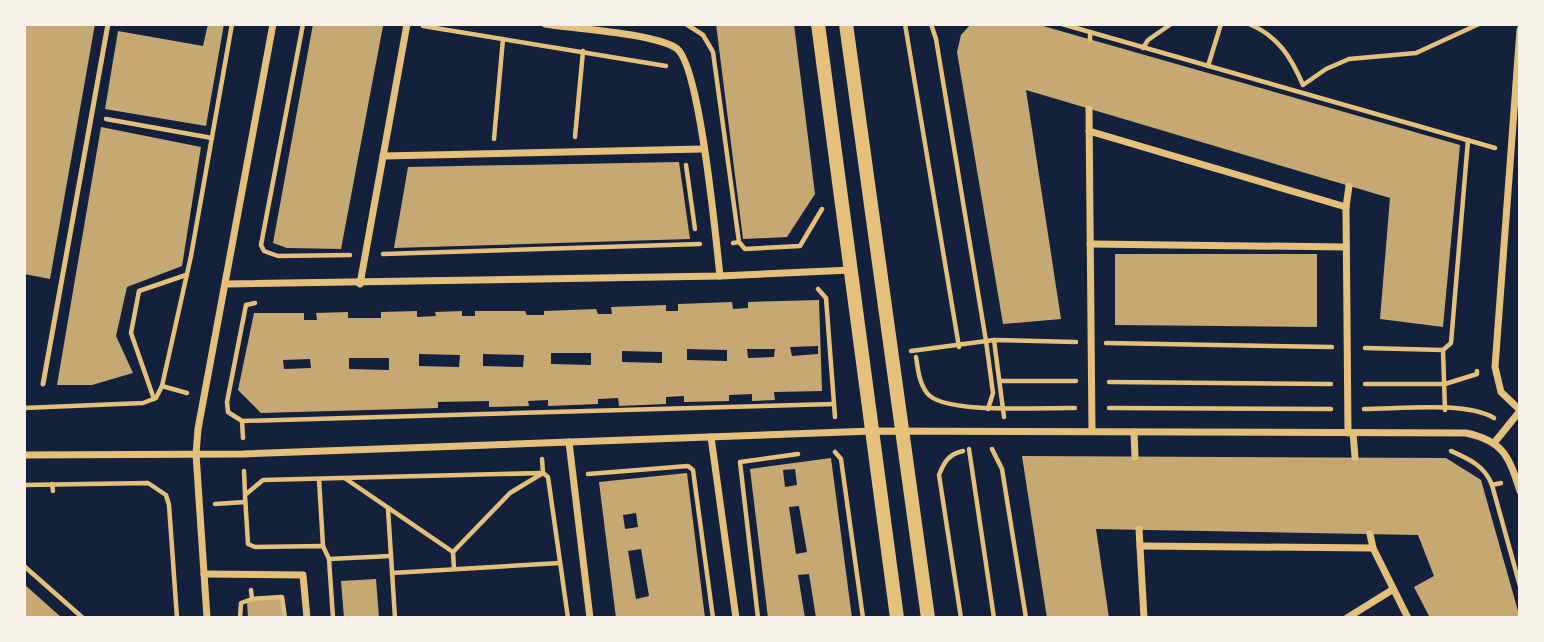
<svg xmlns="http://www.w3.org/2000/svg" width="1544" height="642" font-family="'Varela Round',sans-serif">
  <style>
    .building { fill: #c6a872; fill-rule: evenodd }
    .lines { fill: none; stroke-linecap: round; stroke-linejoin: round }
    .path { stroke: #e5c07b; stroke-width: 4.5 }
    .service { stroke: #e5c07b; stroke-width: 5 }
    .minor { stroke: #e5c07b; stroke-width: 7 }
    .secondary { stroke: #e5c07b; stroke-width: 14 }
  </style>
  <rect width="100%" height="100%" fill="#14213d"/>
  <g class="building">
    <polygon points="24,24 95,24 50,279 24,274"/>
    <polygon points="208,24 224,24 206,126 105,109 118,31 203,46"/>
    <polygon points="313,24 383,26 341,249 287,248 273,243"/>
    <polygon points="716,24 794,24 815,194 787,237 743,239"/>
    <polygon points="971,24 1036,24 1460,145 1443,327 1380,319 1390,198 1026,90 1061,319 1003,324 957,52 961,35"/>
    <polygon points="101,127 201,147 182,266 127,287 116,336 133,373 92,385 57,385"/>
    <polygon points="679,162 690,239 394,248 408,167"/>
    <polygon points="1115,254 1317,254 1317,327 1115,325"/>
    <path d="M819,300L822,391L774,392L775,400L752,401V394L729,395V401L684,402V396L666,397V404L619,406L618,398L598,399V404L548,406V400L528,401L529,406L489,407V401L438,402V408L261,413L238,390L254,313H304V320H317L316,313L348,312V318H381V312L417,311V317L436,316L435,312L462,311V316H475V311H525L527,315H544V311L596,309L598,314H612L611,307L666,305V311H678V304L732,302L733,309L748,308V302ZM818,346V354L792,356L790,347ZM687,349L727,350V361L687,360ZM747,349H775L774,357L748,358ZM622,351L662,352V363L622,362ZM551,353H591V365L551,364ZM419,354L460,355L459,367L419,366ZM483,354L524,355L523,367L483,366ZM349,358H389V370L349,369ZM310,359L311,368L284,369L283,360Z"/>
    <polygon points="1022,456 1446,458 1481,480 1520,618 1430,618 1414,587 1434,576 1418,535 1096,529 1109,618 1047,618"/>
    <path d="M831,458L852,618H816L809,574L798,575L805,618H768L750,469ZM795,469L797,485L785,487L783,470ZM799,506L807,552L796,554L789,507Z"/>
    <path d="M687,473L705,618H616L599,482ZM636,513L638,527L625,529L623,515ZM641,549L649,596L636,599L628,551Z"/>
    <polygon points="376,579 379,618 344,618 341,581"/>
    <polygon points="24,584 62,618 24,618"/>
    <polygon points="282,598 283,618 248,618 247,601"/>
  </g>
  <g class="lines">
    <g class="path">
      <polyline points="303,24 261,245 264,251 278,256 350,255"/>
      <polyline points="686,24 703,35 713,52 739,242"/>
      <polyline points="905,24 959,347"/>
      <polyline points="931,24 936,39 986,341 993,393 988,409"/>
      <polyline points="1062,24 1495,148"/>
      <path d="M1249,24C1278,36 1291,57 1303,85L1326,69L1349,59L1416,53L1479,24"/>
      <polyline points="423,26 666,66"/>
      <polyline points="1090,40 1090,33"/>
      <polyline points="1143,48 1148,40 1171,24"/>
      <polyline points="1208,66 1221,24"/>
      <polyline points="106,119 212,138"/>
      <polyline points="575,137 583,51"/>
      <polyline points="494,139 503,39"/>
      <polyline points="686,165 695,229"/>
      <polyline points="733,243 739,242 745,249 800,246 822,209"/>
      <polyline points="383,254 700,244"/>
      <polyline points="818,289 826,298 835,417"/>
      <polyline points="255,303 246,305 227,402 228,412 242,421 834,404"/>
      <polyline points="994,340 1004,417"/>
      <polyline points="1106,343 1332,347"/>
      <polyline points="1365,348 1443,350 1445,410"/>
      <polyline points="1443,350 1451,343 1468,140"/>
      <polyline points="911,351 994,340 1076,342"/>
      <path d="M916,357C918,369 919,383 927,393C943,415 1046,407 1075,408"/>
      <polyline points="1001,381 1076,381"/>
      <polyline points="1109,382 1331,384"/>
      <polyline points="1365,384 1445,384 1477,374 1477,371"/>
      <polyline points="187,393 162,386 191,256 232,24"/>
      <polyline points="154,399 131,333 139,291 186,275"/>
      <polyline points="24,408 143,403 156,398 162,386"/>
      <polyline points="1109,408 1331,409"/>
      <path d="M1364,409C1399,409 1465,401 1494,418"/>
      <polyline points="242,421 243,438"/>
      <polyline points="969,449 994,618"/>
      <polyline points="992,449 1002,469 1026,618"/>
      <path d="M1451,451C1469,459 1485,466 1492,485L1501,483"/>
      <polyline points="835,452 841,459 863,618"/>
      <polyline points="244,471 245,494"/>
      <polyline points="588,474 688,466 693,470 713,618"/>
      <polyline points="319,479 323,546"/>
      <polyline points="346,479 453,552 510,493 543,473 542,459"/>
      <polyline points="52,484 53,491"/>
      <polyline points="24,485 148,483 166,495 169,505 177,618"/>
      <polyline points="1492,485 1520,586"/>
      <polyline points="215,504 245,502"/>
      <polyline points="388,509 395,618"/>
      <polyline points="453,552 454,569"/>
      <polyline points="329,559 391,556"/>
      <polyline points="24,566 83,618"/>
      <polyline points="392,573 560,563"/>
      <polyline points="252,599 282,597 285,618"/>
      <polyline points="240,618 241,603 252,599 251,590"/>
      <polyline points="333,618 329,559 323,546 255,547 248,544 245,495 263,480 543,473 548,477 568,618"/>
      <polyline points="758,618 740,462 798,454"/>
      <path d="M961,618L939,475C944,462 949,454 963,451"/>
    </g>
    <polyline class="service" points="43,384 108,24"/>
    <g class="minor">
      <path d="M545,24C576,29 652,33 676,48C700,63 716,241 720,276"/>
      <polyline points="1520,30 1495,367 1501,392 1520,410"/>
      <polyline points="1089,109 1092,431"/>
      <polyline points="1089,131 1346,207"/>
      <polyline points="383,156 703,149"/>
      <polyline points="1090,244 1346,247"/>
      <polyline points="226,284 720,276 851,270"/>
      <polyline points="360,284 407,24"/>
      <polyline points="1134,432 1135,457"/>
      <polyline points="1348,433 1346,207 1349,186"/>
      <polyline points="1353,433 1355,457"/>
      <polyline points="711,437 736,618"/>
      <polyline points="569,442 590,618"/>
      <polyline points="1494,443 1520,411"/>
      <path d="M24,455L243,454L873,431L1466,433C1504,441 1509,457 1520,491"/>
      <polyline points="1139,529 1144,618"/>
      <polyline points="1370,534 1373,548 1408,618"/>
      <polyline points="1140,546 1373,548"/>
      <polyline points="204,574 303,575 307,618"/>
      <polyline points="207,618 196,454 198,429 273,24"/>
      <polyline points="1347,618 1392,590"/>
    </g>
    <g class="secondary">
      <polyline points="818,24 897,618"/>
      <polyline points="846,24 928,618"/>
    </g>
  </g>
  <rect width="1544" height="642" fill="none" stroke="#f6f1e7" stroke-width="52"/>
</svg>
